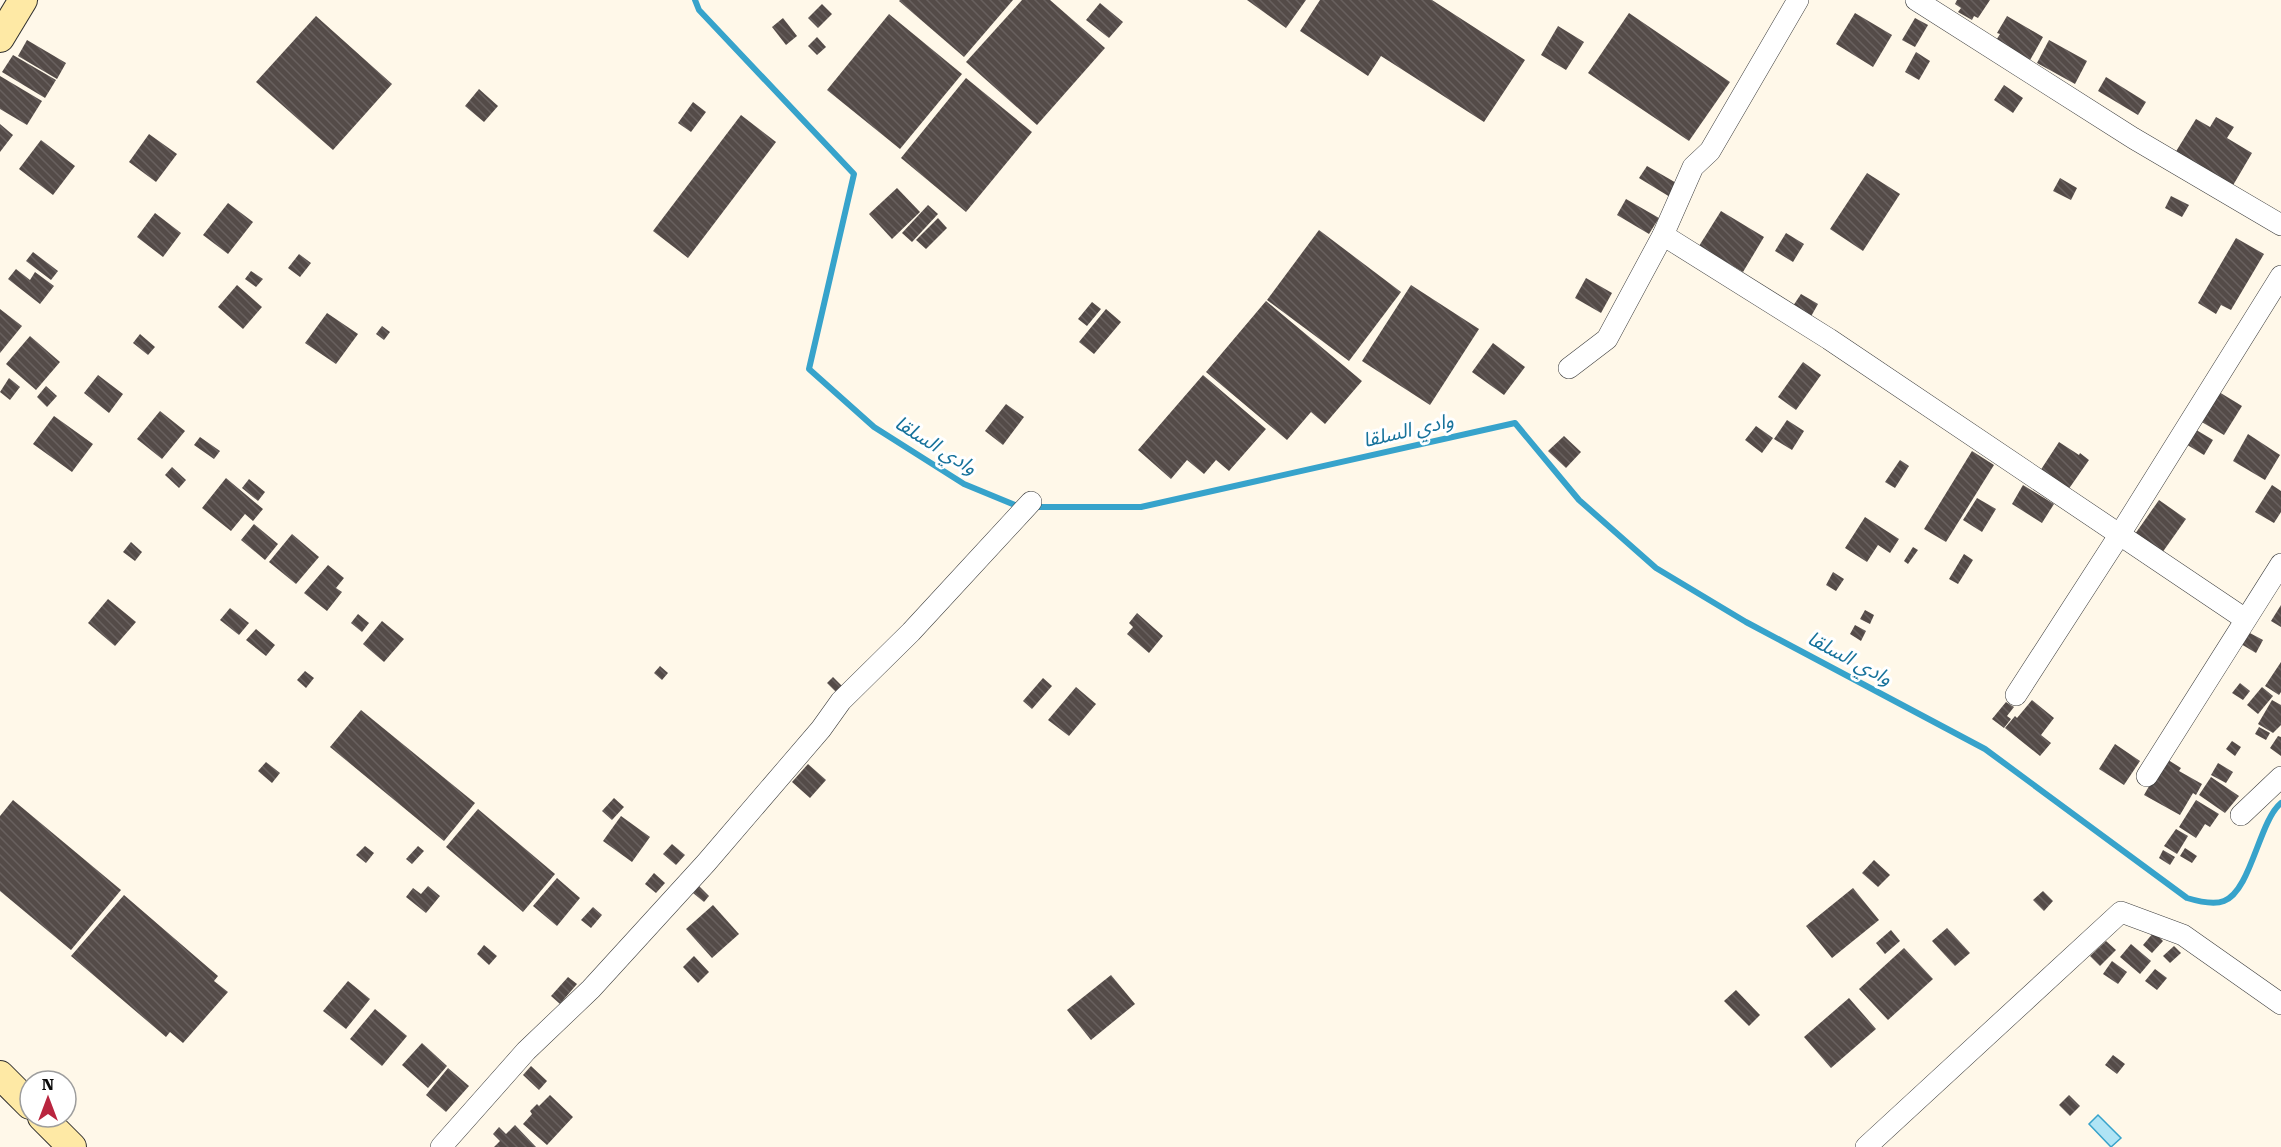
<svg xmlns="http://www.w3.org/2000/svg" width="2281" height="1147" font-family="'Roboto Serif','Noto Sans Arabic',serif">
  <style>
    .water { fill: #afe4f5; stroke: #37a3cb; stroke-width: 1.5 }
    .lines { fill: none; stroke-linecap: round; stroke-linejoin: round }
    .stream { stroke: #37a3cb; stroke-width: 6 }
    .building { fill: url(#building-back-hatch) }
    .street-casing { stroke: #3e3e3e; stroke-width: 22 }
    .secondary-casing { stroke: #2d2d2d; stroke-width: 30 }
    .street { stroke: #fff; stroke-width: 21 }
    .secondary { stroke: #fee9a5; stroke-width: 28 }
    .labels { text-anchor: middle; stroke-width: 6; stroke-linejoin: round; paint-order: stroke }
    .water-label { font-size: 20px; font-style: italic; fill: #17729b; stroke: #fff }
  </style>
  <defs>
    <pattern id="building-back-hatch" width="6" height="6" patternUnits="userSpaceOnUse" patternTransform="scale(1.5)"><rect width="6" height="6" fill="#544b48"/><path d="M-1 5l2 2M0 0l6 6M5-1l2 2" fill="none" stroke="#68605e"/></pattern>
  </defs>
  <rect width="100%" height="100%" fill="#fff8e9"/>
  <polygon class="water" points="2098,1115 2121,1138 2111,1147 2089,1124"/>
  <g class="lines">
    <g class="stream">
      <polyline points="695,0 699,10 854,174 809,369 874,427 964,484 1020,507"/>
      <path d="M1033,507H1141L1515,423L1579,500L1656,568L1746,622L1985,749L2187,898C2197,901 2214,905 2224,901C2251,891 2259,821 2281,803"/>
    </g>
  </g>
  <g class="building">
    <polygon points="900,0 1013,0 964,57 899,1"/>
    <polygon points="1022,0 1050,0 1105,48 1037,125 966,62"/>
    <polygon points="1247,0 1306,0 1286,28"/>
    <polygon points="1320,0 1432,0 1525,60 1484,122 1381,56 1368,76 1300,31"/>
    <polygon points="1957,0 1990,0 1978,18 1974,16 1972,20 1958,12 1961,8 1955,4"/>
    <polygon points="1100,3 1123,22 1109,38 1086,20"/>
    <polygon points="822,4 832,14 818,28 808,18"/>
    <polygon points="1629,13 1730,82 1689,141 1588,73"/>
    <polygon points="1855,13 1892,35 1873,67 1836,44"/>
    <polygon points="889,14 962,74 900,149 827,90"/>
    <polygon points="316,16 392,84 333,150 256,82"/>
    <polygon points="2007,16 2043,37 2029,62 1995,42 2000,34 1997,33"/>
    <polygon points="783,18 797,36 786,45 772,27"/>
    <polygon points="1915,18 1928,25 1915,47 1902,40"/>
    <polygon points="1558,26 1584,42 1566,70 1541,55"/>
    <polygon points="817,37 826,47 817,55 808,46"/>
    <polygon points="27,40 66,63 57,79 18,56"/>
    <polygon points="2049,40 2087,61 2075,84 2037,63"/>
    <polygon points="1916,52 1930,61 1919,80 1905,72"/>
    <polygon points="13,55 56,80 45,98 2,72"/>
    <polygon points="0,76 42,101 27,125 0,109"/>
    <polygon points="2106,77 2146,102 2138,115 2098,91"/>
    <polygon points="966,78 1032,132 966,212 901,158"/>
    <polygon points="2004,85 2023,98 2013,113 1994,100"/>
    <polygon points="479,89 498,106 484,122 465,106"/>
    <polygon points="693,102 706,112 691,132 678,123"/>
    <polygon points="741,115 776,142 688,258 653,231"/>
    <polygon points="2216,117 2234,127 2227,138 2252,153 2232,187 2175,153 2196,119 2210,127"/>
    <polygon points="0,124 13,135 0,152"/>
    <polygon points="149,134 177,154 156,182 129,162"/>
    <polygon points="41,140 75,166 53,195 19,169"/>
    <polygon points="1647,166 1678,184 1670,197 1639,178"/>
    <polygon points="1867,173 1900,194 1863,251 1830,229"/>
    <polygon points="2060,178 2077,188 2071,200 2053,191"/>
    <polygon points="897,188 920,212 892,239 869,214"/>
    <polygon points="2171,196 2189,205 2182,217 2165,208"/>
    <polygon points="1626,199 1659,218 1649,234 1617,215"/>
    <polygon points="228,203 253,222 228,254 203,235"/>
    <polygon points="928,205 938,214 912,242 902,233"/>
    <polygon points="1721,211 1764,237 1743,272 1699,246"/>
    <polygon points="155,213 181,233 163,257 137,237"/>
    <polygon points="938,218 947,228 926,249 916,240"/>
    <polygon points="1319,230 1401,292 1349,361 1267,300"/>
    <polygon points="1786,233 1804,244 1793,262 1775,251"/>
    <polygon points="2236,238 2264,254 2231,310 2221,305 2216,314 2198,303"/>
    <polygon points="33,252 58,271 51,280 26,261"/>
    <polygon points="299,254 311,263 300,277 288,268"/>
    <polygon points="16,269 30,280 35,272 54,286 40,304 8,279"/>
    <polygon points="251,271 263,279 256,287 245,279"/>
    <polygon points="1586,278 1612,293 1601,313 1575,298"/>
    <polygon points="237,285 262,307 243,329 218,307"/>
    <polygon points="1411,285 1479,329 1430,405 1362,361"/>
    <polygon points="1801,294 1818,304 1809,320 1791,309"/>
    <polygon points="1266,301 1362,381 1325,424 1311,412 1287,440 1206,372"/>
    <polygon points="1092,302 1101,309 1087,326 1078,319"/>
    <polygon points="0,309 22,326 0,353"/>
    <polygon points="1106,309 1121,322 1094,354 1079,342"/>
    <polygon points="327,313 358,334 336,364 305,343"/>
    <polygon points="382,326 390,332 384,340 376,334"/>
    <polygon points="140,334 155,347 148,355 133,343"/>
    <polygon points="30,336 60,362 36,390 6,364"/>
    <polygon points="1493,343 1525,367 1504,395 1472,372"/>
    <polygon points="1803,362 1821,375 1796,410 1778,397"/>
    <polygon points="98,375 123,394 109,413 84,393"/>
    <polygon points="1203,375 1266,429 1229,471 1216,460 1204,474 1187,460 1171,479 1138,450"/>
    <polygon points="9,378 20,387 10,400 0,392"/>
    <polygon points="46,386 57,396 47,407 37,397"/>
    <polygon points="2219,392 2242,406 2224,435 2200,421"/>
    <polygon points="1006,404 1024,417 1003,445 985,431"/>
    <polygon points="160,411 185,431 162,459 137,439"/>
    <polygon points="54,416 93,444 72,472 33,444"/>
    <polygon points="1787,420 1804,431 1792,450 1774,439"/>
    <polygon points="1756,426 1773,438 1762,453 1745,440"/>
    <polygon points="2193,428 2213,440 2204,455 2184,443"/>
    <polygon points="2248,434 2280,455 2265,480 2233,461"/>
    <polygon points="1564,436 1581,452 1566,468 1548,451"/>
    <polygon points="200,437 220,451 214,459 194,445"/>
    <polygon points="2059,442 2079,455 2080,453 2089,460 2068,490 2040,471"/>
    <polygon points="1972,451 1994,465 1946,542 1924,529"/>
    <polygon points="1900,460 1909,466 1895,488 1885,482"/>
    <polygon points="172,467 186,480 179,488 165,475"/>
    <polygon points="226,478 263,509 253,521 245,514 231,531 202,508"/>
    <polygon points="249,479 265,492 258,501 242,488"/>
    <polygon points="2023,485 2054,504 2042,523 2012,504"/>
    <polygon points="2272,485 2281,491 2281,512 2274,523 2255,512"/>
    <polygon points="1977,498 1996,509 1982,532 1963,520"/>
    <polygon points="2159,500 2186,519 2162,553 2135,534"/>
    <polygon points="1865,517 1899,539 1890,553 1878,545 1867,562 1845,548"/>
    <polygon points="254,524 278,544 265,560 241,540"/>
    <polygon points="292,534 319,557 296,584 269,562"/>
    <polygon points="131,542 142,552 135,561 123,552"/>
    <polygon points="1913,547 1918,550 1908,564 1904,561"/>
    <polygon points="1964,554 1973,560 1958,584 1949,579"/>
    <polygon points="328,565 344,578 336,588 342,592 327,611 304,593"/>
    <polygon points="1833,572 1844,579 1836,591 1826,585"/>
    <polygon points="108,599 136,622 115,646 88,623"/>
    <polygon points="2281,605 2281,627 2271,621"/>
    <polygon points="230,608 249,623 239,635 220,620"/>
    <polygon points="1865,610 1874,615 1870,624 1860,619"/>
    <polygon points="1137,613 1163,636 1149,653 1127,634 1133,627 1129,623"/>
    <polygon points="358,614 369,623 362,632 351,623"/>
    <polygon points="382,621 404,639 384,662 363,644"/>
    <polygon points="1855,625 1866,631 1861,641 1850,634"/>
    <polygon points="256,629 275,645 266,656 246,640"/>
    <polygon points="2248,632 2263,640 2256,653 2241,644"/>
    <polygon points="2281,662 2281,692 2279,695 2265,686"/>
    <polygon points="660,666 668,673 662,680 654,673"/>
    <polygon points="305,671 314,678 306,688 297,680"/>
    <polygon points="833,677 844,688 838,694 827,683"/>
    <polygon points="1043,678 1052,686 1032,709 1023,701"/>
    <polygon points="2240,683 2250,691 2243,700 2232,693"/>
    <polygon points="1076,687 1096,704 1069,736 1048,720"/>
    <polygon points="2262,687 2273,696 2258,714 2247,705"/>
    <polygon points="2032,700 2054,718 2041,735 2051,743 2040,756 2005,728 2015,716 2017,718"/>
    <polygon points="2272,700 2281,705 2281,725 2273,733 2258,724"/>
    <polygon points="2006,702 2014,707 2007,716 2011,719 2004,728 1992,719"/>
    <polygon points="361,710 475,803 444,841 330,747"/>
    <polygon points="2259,727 2270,733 2266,740 2255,734"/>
    <polygon points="2278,736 2281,737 2281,756 2270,748"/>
    <polygon points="2232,741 2241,747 2235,756 2226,749"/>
    <polygon points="2115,744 2140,761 2124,785 2099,769"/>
    <polygon points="2165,758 2181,768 2179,771 2202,784 2196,795 2193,793 2180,815 2144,795"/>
    <polygon points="266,762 280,773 272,783 258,771"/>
    <polygon points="2218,763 2233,772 2226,783 2211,775"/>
    <polygon points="808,764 826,780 810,798 792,782"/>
    <polygon points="2211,777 2239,796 2225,813 2199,795"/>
    <polygon points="614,798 624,807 612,820 602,811"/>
    <polygon points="13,800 121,890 71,950 0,891 0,816"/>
    <polygon points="2196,800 2219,814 2210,827 2205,824 2196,838 2179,827"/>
    <polygon points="478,809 555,874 523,912 446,847"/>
    <polygon points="621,816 650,837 632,862 603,841"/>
    <polygon points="2176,829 2188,836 2177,854 2164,846"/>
    <polygon points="672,844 685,855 676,865 663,854"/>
    <polygon points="365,846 374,853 366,863 356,855"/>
    <polygon points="418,846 424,851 412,864 406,859"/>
    <polygon points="2185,848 2197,856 2192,863 2180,856"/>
    <polygon points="2163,850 2175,857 2170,865 2159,858"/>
    <polygon points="1874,860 1890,875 1878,887 1862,873"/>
    <polygon points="654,873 665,883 656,893 645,884"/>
    <polygon points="557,878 580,898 557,926 533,906"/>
    <polygon points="428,886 440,896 426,913 406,897 413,888 421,894"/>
    <polygon points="699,886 709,896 704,902 693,893"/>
    <polygon points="1853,888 1879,920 1832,958 1806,926"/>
    <polygon points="2043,891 2053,901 2044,911 2033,900"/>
    <polygon points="124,895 218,976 214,981 228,992 183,1043 170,1032 166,1037 71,956"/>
    <polygon points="713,905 739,934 712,958 686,929"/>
    <polygon points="593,907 602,915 591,928 581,920"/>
    <polygon points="1947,928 1970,953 1955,966 1932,941"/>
    <polygon points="1891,930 1900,941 1885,954 1876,943"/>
    <polygon points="2154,932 2163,941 2152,953 2143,945"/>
    <polygon points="2106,941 2116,950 2100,966 2090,956"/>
    <polygon points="2131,944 2151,961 2140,974 2120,957"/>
    <polygon points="484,945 497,956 489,965 477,954"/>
    <polygon points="2174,946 2181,953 2170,963 2163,956"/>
    <polygon points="1904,948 1933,979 1888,1020 1859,989"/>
    <polygon points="694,956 709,972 698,983 683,967"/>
    <polygon points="2112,961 2127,972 2118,984 2103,974"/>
    <polygon points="2155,969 2167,978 2157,990 2145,981"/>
    <polygon points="1111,975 1135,1004 1091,1040 1067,1010"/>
    <polygon points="568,977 577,984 560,1004 551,996"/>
    <polygon points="348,981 370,999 346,1029 323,1011"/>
    <polygon points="1736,990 1760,1015 1749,1026 1724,1001"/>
    <polygon points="1849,998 1876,1029 1831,1068 1804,1037"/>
    <polygon points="375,1009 407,1036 382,1066 350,1039"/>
    <polygon points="422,1043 447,1066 428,1088 402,1065"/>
    <polygon points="2113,1055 2125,1064 2117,1074 2105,1065"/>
    <polygon points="531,1066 547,1081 539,1090 523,1075"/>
    <polygon points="448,1068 469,1086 446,1112 426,1095"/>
    <polygon points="550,1095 573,1117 547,1145 523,1124 532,1114 530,1111 537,1104 539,1106"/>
    <polygon points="2069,1095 2080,1106 2070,1116 2059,1105"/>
    <polygon points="515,1125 536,1147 494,1147 500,1141 493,1134 499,1127 506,1134"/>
  </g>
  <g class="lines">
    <defs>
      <g id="street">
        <polyline points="1916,0 2133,138 2281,225"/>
        <polyline points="1663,235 1829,339 2245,619"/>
        <polyline points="1569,368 1607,339 1663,235 1693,167 1710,151 1798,0"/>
        <polyline points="2016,695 2120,534 2281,276"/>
        <polyline points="2147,776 2281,564"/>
        <polyline points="2241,815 2281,777"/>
        <polyline points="441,1147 526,1051 591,989 706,863 821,729 841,701 911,632 1031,502"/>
        <polyline points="1866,1147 2121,912 2183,935 2281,1004"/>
      </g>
      <g id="secondary">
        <polyline points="0,38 23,0"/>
        <polyline points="0,1075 30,1105"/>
        <polyline points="42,1117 72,1147"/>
      </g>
    </defs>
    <use href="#street" class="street-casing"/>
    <use href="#secondary" class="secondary-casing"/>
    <use href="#street" class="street"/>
    <use href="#secondary" class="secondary"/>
  </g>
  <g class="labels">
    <g class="water-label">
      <text transform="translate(1408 430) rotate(-13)" y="7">وادي السلقا</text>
      <text transform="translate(936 445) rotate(32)" y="7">وادي السلقا</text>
      <text transform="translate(1850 658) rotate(28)" y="7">وادي السلقا</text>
    </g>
  </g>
  <g transform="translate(48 1099)"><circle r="28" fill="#ffffff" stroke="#9d9d9d" stroke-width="1.5"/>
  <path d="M0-4.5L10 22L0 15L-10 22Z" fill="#b9253f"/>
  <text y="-9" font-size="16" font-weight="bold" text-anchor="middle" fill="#0b0b0b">N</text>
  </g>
</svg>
